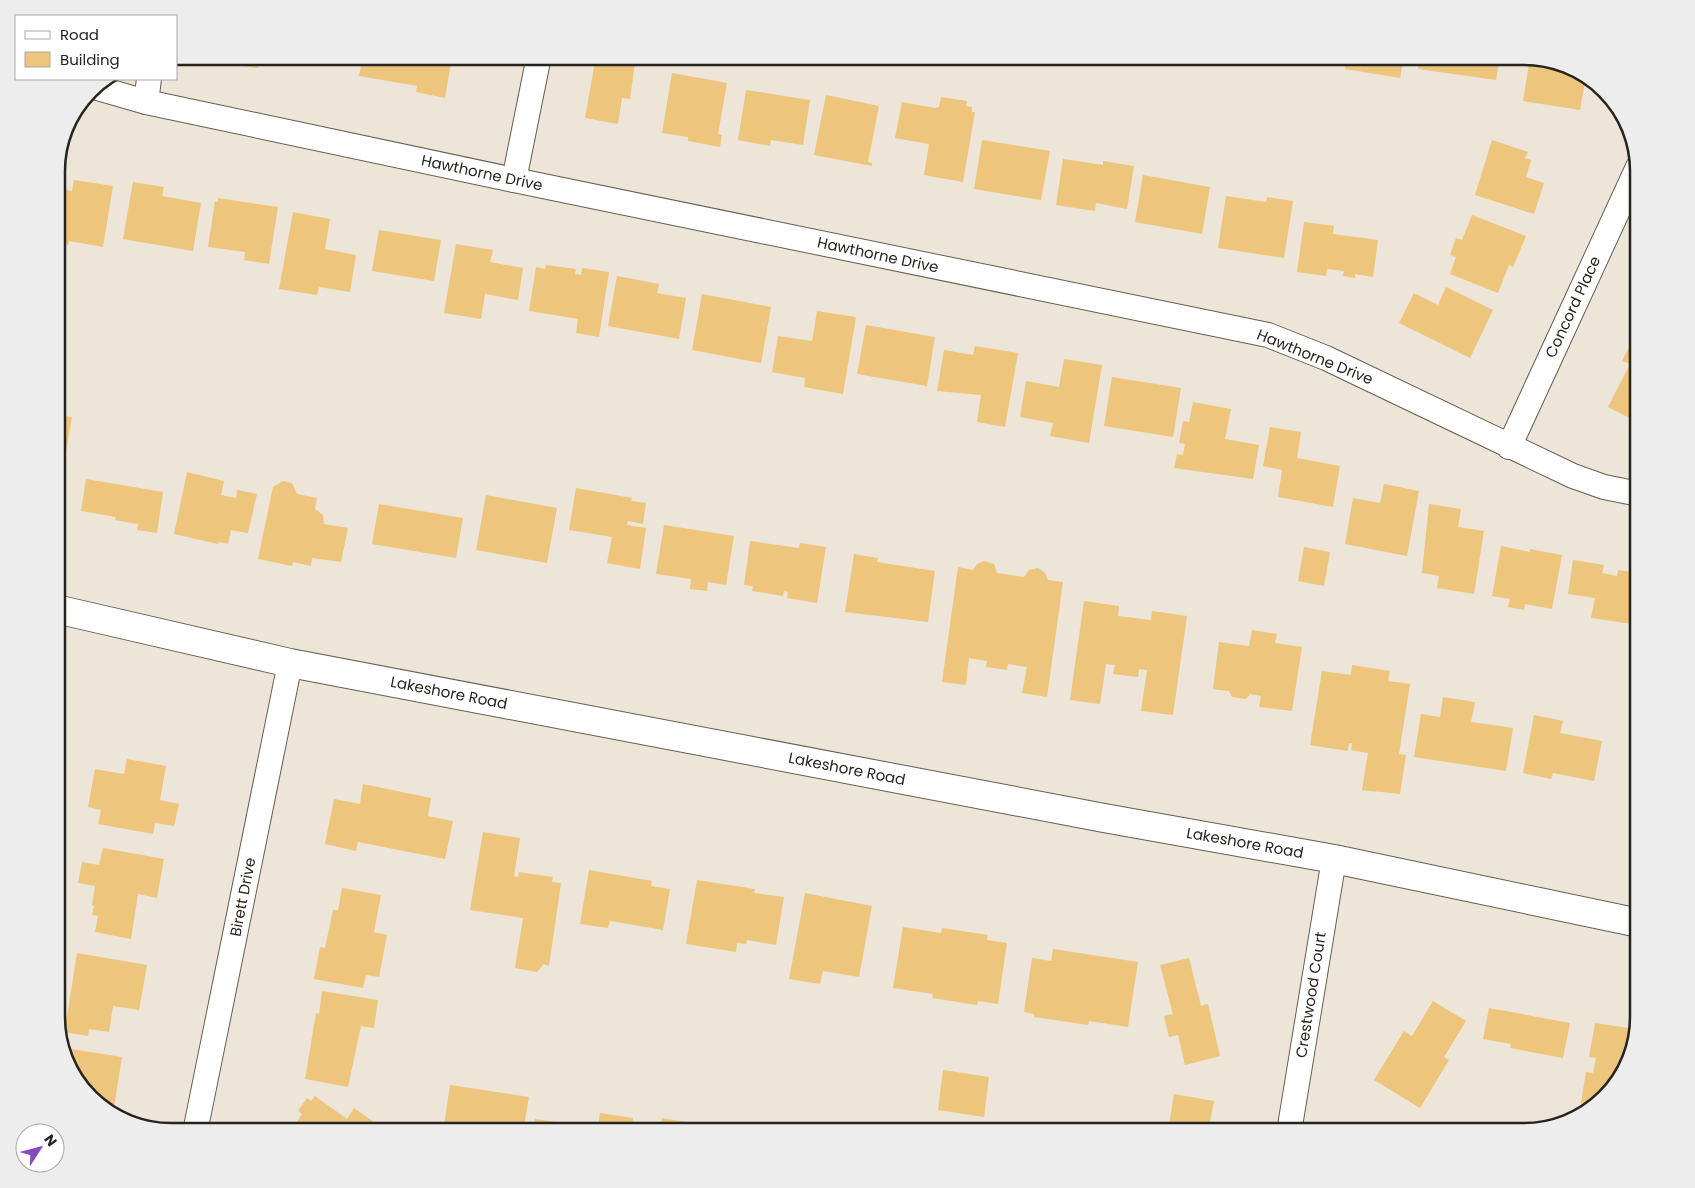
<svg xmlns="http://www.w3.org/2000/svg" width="1695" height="1188" font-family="Poppins,sans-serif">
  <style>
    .building { fill: #edc57c }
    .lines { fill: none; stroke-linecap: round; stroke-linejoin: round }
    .street-casing { stroke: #645e52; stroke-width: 26 }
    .primary-casing { stroke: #645e52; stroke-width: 30 }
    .street { stroke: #fff; stroke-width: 24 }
    .primary { stroke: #fff; stroke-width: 28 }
    .labels { text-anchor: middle; stroke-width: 5; stroke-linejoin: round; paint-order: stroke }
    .street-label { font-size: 15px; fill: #27241f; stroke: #fff }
    .rim { fill: none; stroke: #27241f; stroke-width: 2.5 }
  </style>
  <rect width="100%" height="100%" fill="#ede5d7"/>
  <g class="building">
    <polygon points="221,56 260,56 258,68 220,63"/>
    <polygon points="363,56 452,56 445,98 416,92 417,86 359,76"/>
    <polygon points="596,56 636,56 630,99 622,98 618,124 585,118"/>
    <polygon points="1347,56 1404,56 1400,78 1345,69"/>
    <polygon points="1420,56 1500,56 1496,80 1418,69"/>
    <polygon points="1526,57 1586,75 1580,110 1523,101 1529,64 1525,63"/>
    <polygon points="672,73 727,83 718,134 722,135 720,147 688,141 688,137 662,133"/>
    <polygon points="746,90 810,100 803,145 771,140 770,146 738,140"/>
    <polygon points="826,95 879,106 868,162 872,163 872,166 814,155"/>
    <polygon points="941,97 967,101 966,106 972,107 972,112 975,112 963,182 924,175 929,144 895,138 902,102 935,108 939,107"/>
    <polygon points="982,140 1050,151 1041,200 974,189"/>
    <polygon points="1492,140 1528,152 1525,158 1531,160 1526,177 1544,183 1534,214 1475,195"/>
    <polygon points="1063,159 1103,165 1103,161 1134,166 1127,209 1096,203 1095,211 1056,205"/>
    <polygon points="1143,175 1210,187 1202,234 1135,222"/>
    <polygon points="74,180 113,186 103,247 69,241 69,245 56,243 56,185 61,185 61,189 72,191"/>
    <polygon points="133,182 164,187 162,196 201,203 193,251 123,239"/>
    <polygon points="1226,196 1266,202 1267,197 1293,201 1284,258 1218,248"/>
    <polygon points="218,198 278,207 269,264 244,260 245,252 208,247 215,201 218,202"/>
    <polygon points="293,212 330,219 325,249 356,255 350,292 319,287 317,295 279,289"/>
    <polygon points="1472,215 1526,236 1513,267 1509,265 1498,293 1450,274 1456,257 1450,255 1456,238 1462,240"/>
    <polygon points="1304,222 1334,226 1333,234 1378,240 1373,277 1355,274 1355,278 1343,276 1344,271 1327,269 1326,276 1297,272"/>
    <polygon points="379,230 441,240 434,281 372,271"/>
    <polygon points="456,244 493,250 490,262 523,268 518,300 485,294 481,319 444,313"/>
    <polygon points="546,265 576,269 575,274 581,275 582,268 609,272 599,337 576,333 578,319 529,311 536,267 545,269"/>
    <polygon points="617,276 659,284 657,293 686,298 679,339 608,326"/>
    <polygon points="1446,287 1493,310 1470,358 1399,323 1414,293 1438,305"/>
    <polygon points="702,294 771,307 761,363 692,350"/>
    <polygon points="817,311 856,317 843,394 804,387 805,378 772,372 778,336 812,341"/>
    <polygon points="866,325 935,337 927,386 857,374"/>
    <polygon points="1637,332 1639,333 1639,423 1608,407 1630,364 1622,361"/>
    <polygon points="975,346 1018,353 1005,427 977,422 981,395 937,391 944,350 973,355"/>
    <polygon points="1064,359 1102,365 1089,443 1050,436 1053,423 1020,417 1026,381 1059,387"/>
    <polygon points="1112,377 1181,388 1173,437 1104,426"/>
    <polygon points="1193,402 1231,409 1225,439 1259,445 1253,479 1174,468 1177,454 1183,455 1185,444 1179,443 1183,421 1189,422"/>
    <polygon points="56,415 72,417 62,475 56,475"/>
    <polygon points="1270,427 1301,432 1297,458 1340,466 1333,507 1278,497 1282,470 1263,466"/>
    <polygon points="187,472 224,481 221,495 236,498 237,490 257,494 248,533 231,530 228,544 219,542 218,544 174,534"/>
    <polygon points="86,479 163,492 157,533 137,530 138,524 115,520 116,517 81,511"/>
    <polygon points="283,481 292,483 297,494 317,498 315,509 323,515 324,524 348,528 341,562 312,558 311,566 293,562 292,566 258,559 273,487"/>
    <polygon points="1384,484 1419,491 1407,556 1345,544 1353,498 1380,503"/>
    <polygon points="576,488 632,498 631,501 646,503 643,524 628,521 627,525 646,528 640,569 607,563 612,537 569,530"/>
    <polygon points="486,495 557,508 547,563 476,550"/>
    <polygon points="379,504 463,518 456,558 372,544"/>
    <polygon points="1429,504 1461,509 1458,527 1484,531 1474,594 1437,588 1439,576 1422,573"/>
    <polygon points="664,525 734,536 726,585 708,582 707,591 690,589 691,579 656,574"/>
    <polygon points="750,541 799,548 800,543 826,547 817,603 787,598 788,592 784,591 783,596 752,591 753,586 744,585"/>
    <polygon points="1501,546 1530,552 1530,549 1562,555 1552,609 1525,604 1524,610 1508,607 1510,599 1492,596"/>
    <polygon points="1304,547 1330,552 1324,586 1298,581"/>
    <polygon points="854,554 878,558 877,562 935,571 928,622 845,612"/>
    <polygon points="1573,560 1604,565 1602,573 1617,576 1618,570 1632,572 1631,579 1639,580 1639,625 1591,618 1595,598 1568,594"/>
    <polygon points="984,561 994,564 997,573 1024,577 1029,570 1038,568 1045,573 1048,580 1063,582 1047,697 1022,693 1027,667 1008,664 1007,670 986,667 987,661 969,658 966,685 942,682 958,567 973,570 977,564"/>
    <polygon points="1084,601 1119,606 1118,616 1151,620 1152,611 1187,616 1173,715 1141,711 1147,670 1139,669 1138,677 1113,674 1115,665 1106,664 1100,704 1070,700"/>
    <polygon points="1252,630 1277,634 1275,643 1302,647 1292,711 1259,707 1261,696 1250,694 1246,699 1232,697 1229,691 1213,689 1219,642 1249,646"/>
    <polygon points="1352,665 1390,671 1388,681 1410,684 1399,754 1406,755 1400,794 1362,790 1368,753 1351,750 1352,743 1349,743 1348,751 1310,745 1322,671 1351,675"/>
    <polygon points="1443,697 1475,702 1471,722 1513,728 1506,771 1414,757 1421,714 1440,717"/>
    <polygon points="1534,715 1563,721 1560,733 1602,741 1594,781 1553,773 1551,779 1523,773"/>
    <polygon points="1633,748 1639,748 1639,782 1631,781"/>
    <polygon points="127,759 166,766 160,800 179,804 174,826 155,823 153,834 98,824 101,810 88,807 95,769 124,774"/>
    <polygon points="363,784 431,798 428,816 453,821 445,859 358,842 356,851 325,844 334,799 360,804"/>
    <polygon points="483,832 520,838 514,876 518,877 519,872 553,877 552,882 561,883 549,966 544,964 537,972 515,968 523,918 470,910"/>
    <polygon points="103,848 164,859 157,898 138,894 131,939 95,932 98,916 92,915 94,906 92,905 95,886 78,883 82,862 99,865"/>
    <polygon points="589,870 652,881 651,886 670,889 663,930 610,921 608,928 580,924"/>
    <polygon points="697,880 755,889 754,893 784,897 776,945 747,940 746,944 737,943 736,952 686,944"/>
    <polygon points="342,888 381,895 374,932 387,935 379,977 366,975 363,988 314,979 320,947 325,948 333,910 338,910"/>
    <polygon points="805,893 872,906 859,977 823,971 820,984 789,979"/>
    <polygon points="903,927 941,933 942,928 988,935 987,940 1007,943 998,1004 978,1001 977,1005 932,998 933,994 893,988"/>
    <polygon points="1053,949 1138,962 1128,1027 1089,1021 1088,1025 1034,1017 1034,1014 1024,1012 1032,958 1051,961"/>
    <polygon points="77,953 147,965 139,1010 113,1006 109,1032 89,1029 88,1036 58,1031 59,1015 67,1016"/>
    <polygon points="1189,958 1201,1006 1208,1004 1220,1056 1185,1065 1178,1035 1169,1037 1164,1016 1173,1014 1160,965"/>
    <polygon points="322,991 378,1000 374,1028 361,1026 348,1087 305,1079 316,1013 319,1014"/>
    <polygon points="1433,1001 1466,1021 1444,1057 1449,1060 1420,1108 1374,1080 1404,1031 1412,1036"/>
    <polygon points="1489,1008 1570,1023 1563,1058 1510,1048 1511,1044 1483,1039"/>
    <polygon points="1595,1023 1635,1029 1619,1081 1575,1120 1569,1121 1571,1114 1579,1115 1586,1072 1593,1073 1596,1058 1589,1057"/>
    <polygon points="65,1048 122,1057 113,1113 119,1114 119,1116 107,1112 71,1074 65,1052"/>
    <polygon points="943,1070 989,1077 984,1117 938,1110"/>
    <polygon points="450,1085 529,1097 523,1132 443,1132"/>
    <polygon points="1174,1094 1214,1101 1208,1132 1168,1132"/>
    <polygon points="315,1096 347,1119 354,1108 388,1132 302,1132 294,1126 302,1114 298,1111 307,1098 311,1101"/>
    <polygon points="600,1113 633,1118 631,1132 533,1132 535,1119 598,1128"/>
    <polygon points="662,1118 691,1123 689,1132 660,1132"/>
    <polygon points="899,1128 919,1131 919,1132 898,1132"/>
  </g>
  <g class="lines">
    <defs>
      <g id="street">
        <polyline points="94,87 146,102 514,180 1268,335 1326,358 1573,476 1604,487 1639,494"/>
        <polyline points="146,102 149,79"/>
        <polyline points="514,180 539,56"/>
        <polyline points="1509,447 1638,167"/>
        <polyline points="195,1132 290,663"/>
        <polyline points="1289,1132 1334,859"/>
      </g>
      <polyline id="primary" points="56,609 290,663 1104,818 1334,859 1639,923"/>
    </defs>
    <use href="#street" class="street-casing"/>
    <use href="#primary" class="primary-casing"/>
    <use href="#street" class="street"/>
    <use href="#primary" class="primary"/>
  </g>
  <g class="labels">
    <g class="street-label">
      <text transform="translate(482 173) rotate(12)" y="5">Hawthorne Drive</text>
      <text transform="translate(878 255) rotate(12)" y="5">Hawthorne Drive</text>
      <text transform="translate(1573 307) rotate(-65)" y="5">Concord Place</text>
      <text transform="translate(1315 357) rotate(22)" y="5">Hawthorne Drive</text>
      <text transform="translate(449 693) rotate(11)" y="5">Lakeshore Road</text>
      <text transform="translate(847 769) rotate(11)" y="5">Lakeshore Road</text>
      <text transform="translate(1245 843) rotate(10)" y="5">Lakeshore Road</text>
      <text transform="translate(243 897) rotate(-79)" y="5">Birett Drive</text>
      <text transform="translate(1311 995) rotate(-81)" y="5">Crestwood Court</text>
    </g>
  </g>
  <path d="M0 0H1695V1188H0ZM171 65H1524A106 106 0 0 1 1630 171V1017A106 106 0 0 1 1524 1123H171A106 106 0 0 1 65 1017V171A106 106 0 0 1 171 65Z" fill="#eeeded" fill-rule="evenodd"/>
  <path class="rim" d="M171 65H1524A106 106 0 0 1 1630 171V1017A106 106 0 0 1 1524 1123H171A106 106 0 0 1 65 1017V171A106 106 0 0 1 171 65Z"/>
  <rect x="15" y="15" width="162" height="65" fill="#ffffff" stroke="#a9a7a5"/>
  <rect x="25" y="31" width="25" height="8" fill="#ffffff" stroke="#a9a7a5"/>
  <text x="60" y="40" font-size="15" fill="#27241f">Road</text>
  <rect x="25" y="52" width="25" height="15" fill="#edc57c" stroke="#a9a7a5"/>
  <text x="60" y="65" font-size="15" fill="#27241f">Building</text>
  <g transform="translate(40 1148) rotate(54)"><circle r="24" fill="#ffffff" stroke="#a9a7a5"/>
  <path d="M0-4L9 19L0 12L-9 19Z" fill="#864ac0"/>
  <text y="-8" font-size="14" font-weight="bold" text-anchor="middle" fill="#27241f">N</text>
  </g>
</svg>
